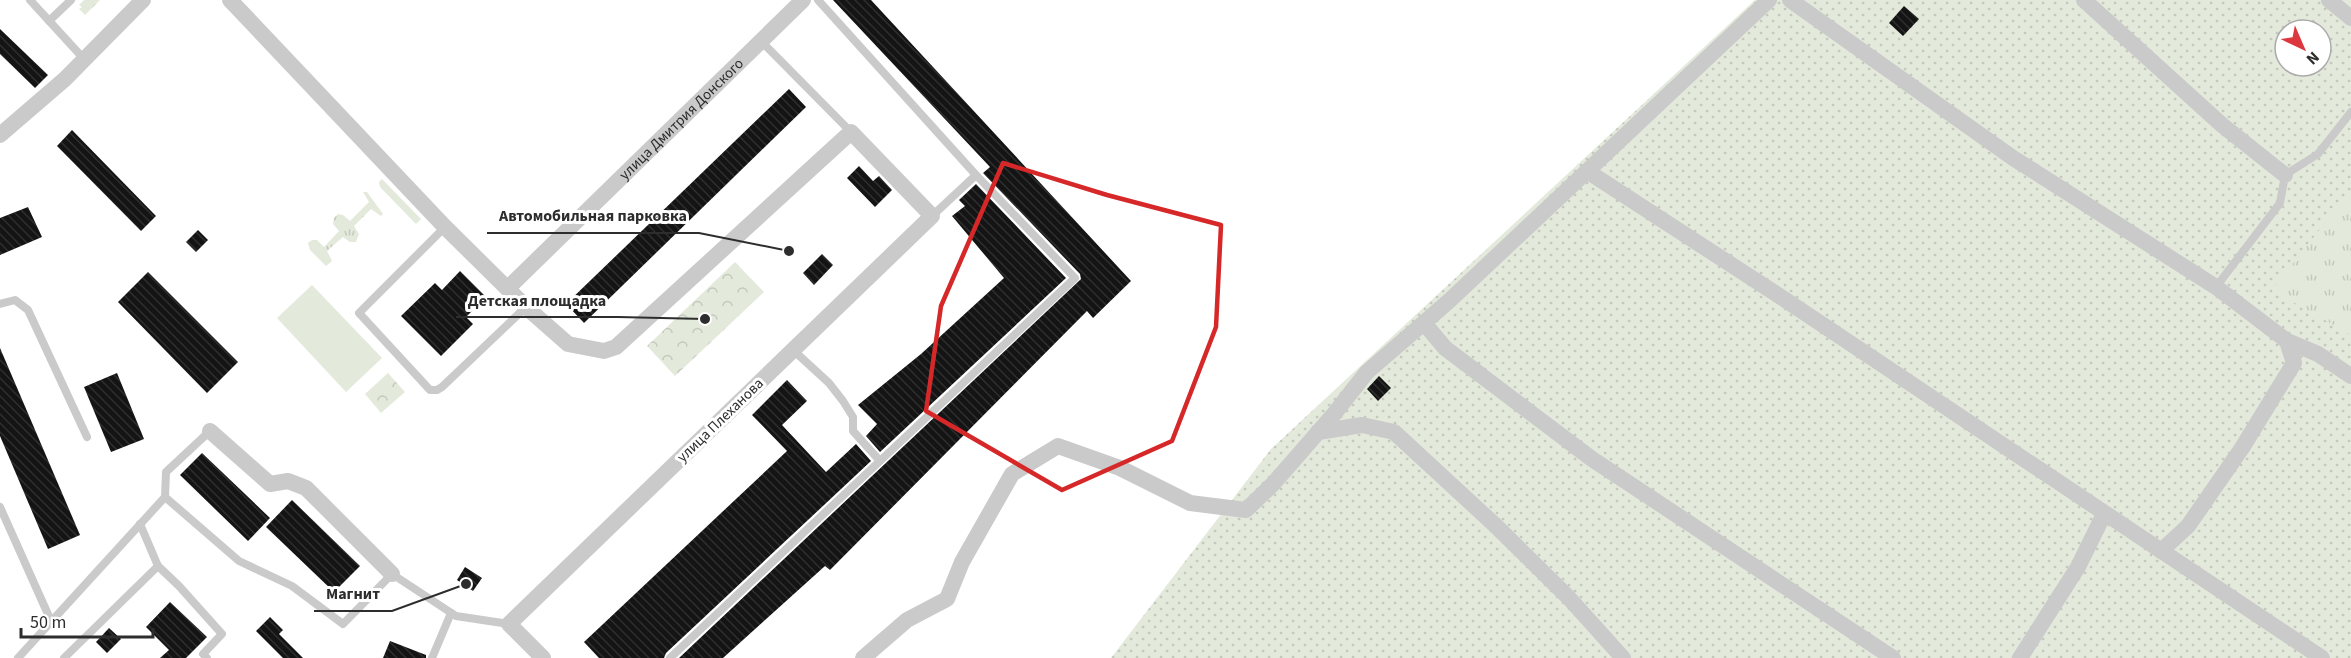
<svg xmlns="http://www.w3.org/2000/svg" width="2351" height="658" font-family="'Source Sans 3',sans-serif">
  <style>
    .grass { fill: url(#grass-tufts) }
    .park { fill: url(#park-crowns) }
    .garden { fill: url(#garden-dots); fill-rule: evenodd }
    .pitch { fill: #e3eadb }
    .building { fill: url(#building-back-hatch) }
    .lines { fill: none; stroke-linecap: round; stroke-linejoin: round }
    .lane { stroke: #cacaca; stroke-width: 8 }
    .street { stroke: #cacaca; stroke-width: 16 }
    .marked { fill: none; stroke: #d62828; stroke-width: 4.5; stroke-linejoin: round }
    .labels { text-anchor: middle; stroke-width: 6; stroke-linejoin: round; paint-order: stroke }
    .street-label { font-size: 15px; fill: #2d2d2d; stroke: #fff }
    .leader { fill: none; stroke: #2d2d2d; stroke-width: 2 }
    .callout-dot { fill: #2d2d2d; stroke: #fff; stroke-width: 2 }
    .callout-label { font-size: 16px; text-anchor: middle; font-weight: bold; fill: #2d2d2d; stroke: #fff; stroke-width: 6; stroke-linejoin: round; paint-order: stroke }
  </style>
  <defs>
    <pattern id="grass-tufts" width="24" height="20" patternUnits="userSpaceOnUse" patternTransform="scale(1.5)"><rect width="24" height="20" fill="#e3eadb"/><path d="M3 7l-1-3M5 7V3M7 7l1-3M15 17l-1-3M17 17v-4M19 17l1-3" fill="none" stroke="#c3c9bc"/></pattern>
    <pattern id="park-crowns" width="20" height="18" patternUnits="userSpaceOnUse" patternTransform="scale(1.5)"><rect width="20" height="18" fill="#e3eadb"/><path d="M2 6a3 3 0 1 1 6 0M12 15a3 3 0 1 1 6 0" fill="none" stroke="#c3c9bc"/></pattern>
    <pattern id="garden-dots" width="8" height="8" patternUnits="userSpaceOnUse" patternTransform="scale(1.5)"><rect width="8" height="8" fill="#e3eadb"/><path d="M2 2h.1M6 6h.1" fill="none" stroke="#c3c9bc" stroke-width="1.8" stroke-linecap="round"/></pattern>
    <pattern id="building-back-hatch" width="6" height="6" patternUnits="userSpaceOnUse" patternTransform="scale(1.5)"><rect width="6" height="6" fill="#141414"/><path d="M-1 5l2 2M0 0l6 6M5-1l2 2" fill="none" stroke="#2e2e2e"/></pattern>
  </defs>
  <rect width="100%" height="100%" fill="#fff"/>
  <g class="grass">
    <polygon points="2351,138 2351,354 2318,333 2252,271"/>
    <polygon points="382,179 421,219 416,224 380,187 379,182"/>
    <polygon points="363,192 367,192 383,214 381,216 371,209 354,226 359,234 356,242 350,242 343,237 327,251 332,261 326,266 310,250 308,243 312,240 317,240 324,247 339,231 333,224 334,218 338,214 343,215 350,221 369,202"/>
  </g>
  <g class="park">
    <polygon points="84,0 100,0 85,15 79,9 82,7 79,5"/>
    <polygon points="735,262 764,292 675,376 647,346"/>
    <polygon points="388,373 405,392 381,413 365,394"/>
  </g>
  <path class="garden" d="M1755,0H2351V190L2272,290L2351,335V658H1111L1271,449ZM2285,30H2321V66H2285Z"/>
  <polygon class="pitch" points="312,285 382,358 346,392 277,318"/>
  <g class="building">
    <polygon points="833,0 871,0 1131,281 1093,318 1087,311 830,570 825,566 723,658 679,658 1081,279 1080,274 983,173 990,167"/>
    <polygon points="1904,6 1919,19 1903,36 1889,23"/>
    <polygon points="0,29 48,75 35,88 0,54"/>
    <polygon points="789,89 806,107 584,323 566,304"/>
    <polygon points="72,130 156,216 141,231 57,146"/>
    <polygon points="859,166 873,181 879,176 892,190 875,207 847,178"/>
    <polygon points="976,184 1066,278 880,452 866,436 877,424 858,405 921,354 1004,278 952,216 965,206 959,200"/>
    <polygon points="28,207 42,237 0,255 0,218"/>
    <polygon points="198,230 208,240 196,252 186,242"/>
    <polygon points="822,254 833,265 814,285 803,273"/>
    <polygon points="460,271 486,297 466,317 473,324 441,356 401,316 435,283 442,290"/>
    <polygon points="148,272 238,362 207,393 118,302"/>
    <polygon points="0,348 80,535 48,549 0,436"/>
    <polygon points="117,373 144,439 111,452 84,387"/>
    <polygon points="1379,376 1391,388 1378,401 1367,389"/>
    <polygon points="787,380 807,401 782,425 826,472 856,444 871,461 666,653 664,658 599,658 584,642 787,451 752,415"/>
    <polygon points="202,453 270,518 248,541 180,475"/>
    <polygon points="292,500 360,566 334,592 266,527"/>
    <polygon points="465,567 482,578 473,591 457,580"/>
    <polygon points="170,602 207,637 186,658 160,658 169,650 146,627"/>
    <polygon points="270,617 283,630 279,634 303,658 283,658 256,631"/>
    <polygon points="109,628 121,639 107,653 96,642"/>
    <polygon points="390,641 426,655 426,658 383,658"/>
  </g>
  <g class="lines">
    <g class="lane">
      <polyline points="30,0 84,59"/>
      <polyline points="49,21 71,0"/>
      <polyline points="761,41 851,132"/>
      <polyline points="932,216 976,175"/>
      <polyline points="445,227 359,313 430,390 437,390 442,387 526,307"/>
      <polyline points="2216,287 2280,203 2285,175 2318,154 2351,112"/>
      <polyline points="0,304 15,300 28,310 87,437"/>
      <polyline points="793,350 829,383 843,401 853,417 853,431 880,461"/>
      <polyline points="165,497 239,561 292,586 343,624 392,574 456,616 509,624"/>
      <polyline points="0,507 51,621"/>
      <polyline points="140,524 158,566 179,586 222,634 203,654 207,658"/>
      <polyline points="18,658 165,497 166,472 210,431"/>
      <polyline points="64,658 158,566"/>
      <polyline points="432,658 451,613"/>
      <polyline points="670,658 1075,278 976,175 818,0"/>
    </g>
    <g class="street">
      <polyline points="230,0 445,227 526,307 568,344 604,351 616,347 851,132 932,216 509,624 543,658"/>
      <polyline points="1790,0 2013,158 2216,287 2287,341 2318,354 2351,376"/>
      <polyline points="2084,0 2222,125 2285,175"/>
      <polyline points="2329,0 2351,18"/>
      <polyline points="0,135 65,79 143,0"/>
      <polyline points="1587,171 1784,299 2322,658"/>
      <path id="s1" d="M508,288L803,0"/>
      <polyline points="1424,323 1445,348 1592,459 1893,658"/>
      <polyline points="210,431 270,484 288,481 306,488 392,574"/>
      <polyline points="1318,432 1362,425 1394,432 1496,526 1569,598 1623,658"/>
      <polyline points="2161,551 2188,526 2242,448 2294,363 2287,341"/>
      <polyline points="863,658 907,620 947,599 962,562 1012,474 1058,446 1120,468 1190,503 1246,510 1273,484 1334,414 1367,372 1449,301 1769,0"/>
      <polyline points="2020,658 2078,567 2104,514"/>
    </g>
  </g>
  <path class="marked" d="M1003,163L1107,195L1221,225L1216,327L1172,441L1062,490L926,411L941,306Z"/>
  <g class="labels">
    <g class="street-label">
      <text dy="5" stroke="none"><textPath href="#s1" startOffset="242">улица Дмитрия Донского</textPath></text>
      <text transform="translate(720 420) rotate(-44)" y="5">улица Плеханова</text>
    </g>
  </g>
  <path class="leader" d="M789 251L699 233H487M705 319L618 317H456M466 584L392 611H314"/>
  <g class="callout-dot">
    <circle cx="789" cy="251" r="6"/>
    <circle cx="705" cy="319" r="6"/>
    <circle cx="466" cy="584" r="6"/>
  </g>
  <g class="callout-label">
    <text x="593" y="221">Автомобильная парковка</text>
    <text x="537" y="306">Детская площадка</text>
    <text x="353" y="599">Магнит</text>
  </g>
  <g transform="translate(2303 48) rotate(136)"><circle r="28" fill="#ffffff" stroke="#ababab" stroke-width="1.5"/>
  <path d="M0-4.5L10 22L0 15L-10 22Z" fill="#dc373e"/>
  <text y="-9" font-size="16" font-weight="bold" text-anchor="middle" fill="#2d2d2d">N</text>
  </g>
  <path d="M21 628v9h132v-9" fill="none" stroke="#2d2d2d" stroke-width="3"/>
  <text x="30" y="628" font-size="18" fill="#2d2d2d" stroke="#ffffff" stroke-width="4.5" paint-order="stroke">50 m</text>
</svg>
